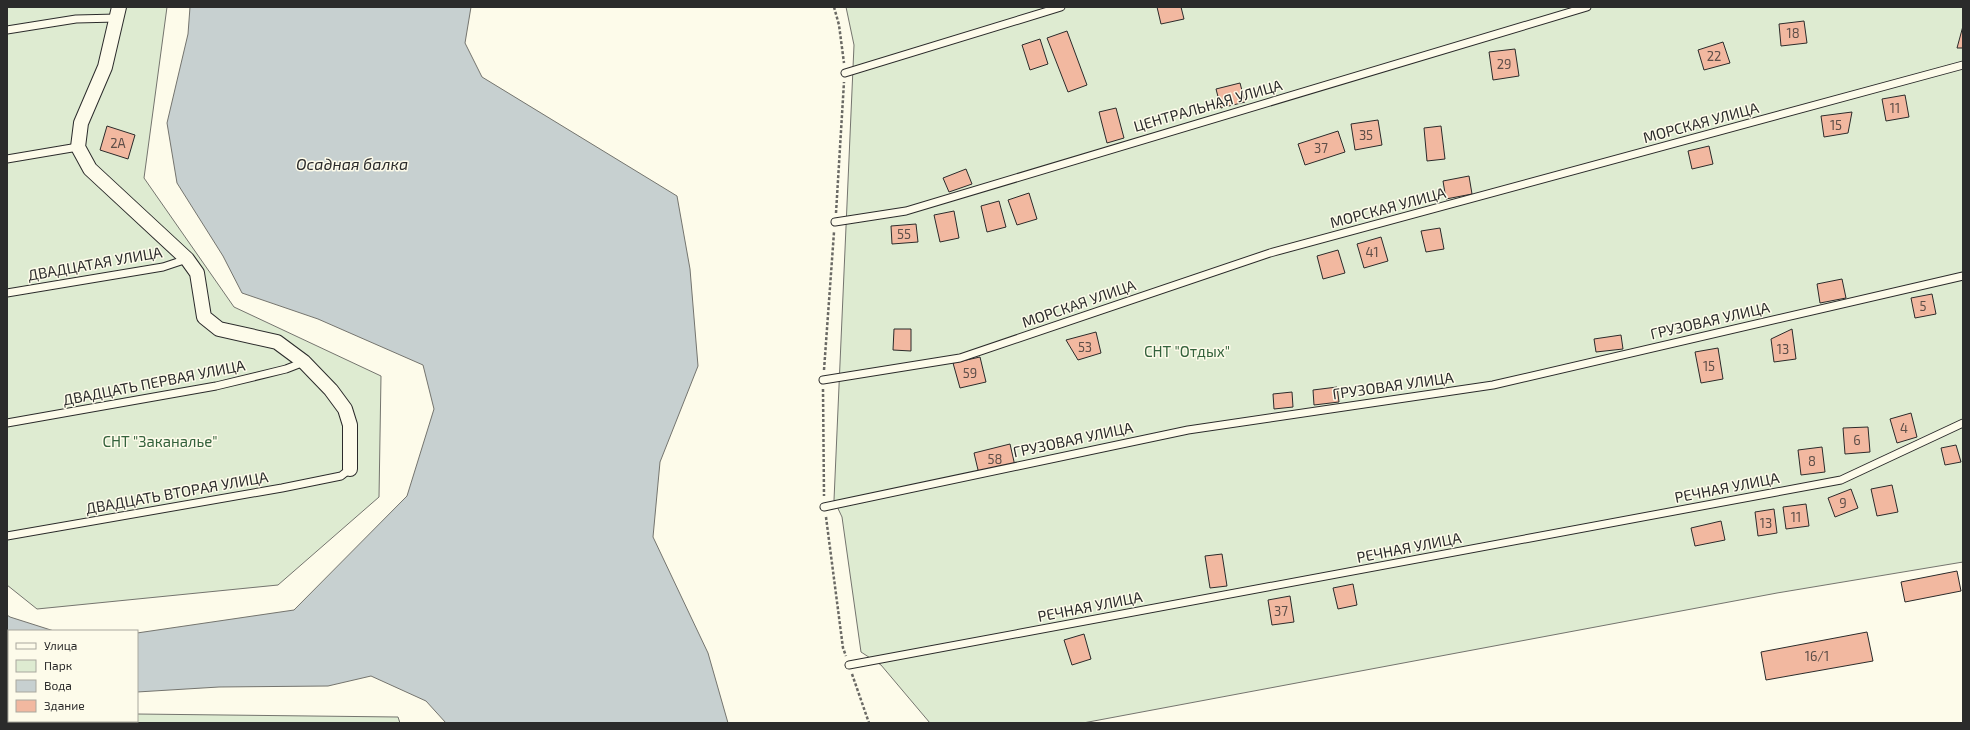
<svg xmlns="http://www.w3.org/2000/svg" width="1970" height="730" font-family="'Exo 2',sans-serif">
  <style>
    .green { fill: #deebd1; stroke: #74746e }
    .water { fill: #c7d0d0; stroke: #74746e }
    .building { fill: #f2b8a0; stroke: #2b2b2b }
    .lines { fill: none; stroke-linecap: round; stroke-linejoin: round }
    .lane-casing { stroke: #2b2b2b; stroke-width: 9 }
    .street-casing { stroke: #2b2b2b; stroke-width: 16 }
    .path { stroke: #6a6964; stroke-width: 2.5; stroke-dasharray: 3 2; stroke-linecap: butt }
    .lane { stroke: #fdfbea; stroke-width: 7 }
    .street { stroke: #fdfbea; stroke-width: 14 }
    .labels { text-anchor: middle; stroke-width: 3; stroke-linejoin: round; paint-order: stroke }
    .number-label { font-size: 13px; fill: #5d4e48 }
    .street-label { font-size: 15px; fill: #2b2b2b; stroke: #fdfbea }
    .park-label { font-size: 15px; fill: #34623c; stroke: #fdfbea }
    .water-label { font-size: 16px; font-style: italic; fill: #2b2b2b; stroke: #fdfbea }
  </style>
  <rect width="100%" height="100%" fill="#fdfbea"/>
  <g class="green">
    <polygon points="7,7 167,7 144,178 234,307 381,376 379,497 278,585 37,609 7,585"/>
    <polygon points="846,7 1963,7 1963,562 1777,593 1083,723 930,723 881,665 861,652 842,517 834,500 854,45"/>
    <polygon points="7,713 9,713 9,721 137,721 137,714 398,717 400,723 7,723"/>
  </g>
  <g class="water">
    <polygon points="190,7 471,7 465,43 482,77 677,196 690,269 698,366 660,462 653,537 708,653 728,723 446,723 426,701 371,676 328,686 219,687 137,692 137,633 294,610 407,496 434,409 423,365 318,319 242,293 223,256 177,183 167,123 188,34"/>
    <polygon points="7,615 10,617 54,631 9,631 9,662 7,661"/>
  </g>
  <g class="building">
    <polygon points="1157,7 1181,7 1184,19 1161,24"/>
    <polygon points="1804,21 1807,43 1781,46 1779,24"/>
    <polygon points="1963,26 1963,48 1957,48"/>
    <polygon points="1067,31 1087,85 1068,92 1047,38"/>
    <polygon points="1040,39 1048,64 1030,70 1022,45"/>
    <polygon points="1723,42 1730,63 1704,70 1698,50"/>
    <polygon points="1515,49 1519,76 1493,80 1489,52"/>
    <polygon points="1240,83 1245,102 1221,108 1216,89"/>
    <polygon points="1905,95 1909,117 1886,121 1882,99"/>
    <polygon points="1116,108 1124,138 1107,143 1099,112"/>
    <polygon points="1852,112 1848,133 1824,137 1821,116"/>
    <polygon points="1378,120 1382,145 1355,150 1351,124"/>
    <polygon points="107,126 135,135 128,159 100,150"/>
    <polygon points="1441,126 1445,159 1427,161 1424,128"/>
    <polygon points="1338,131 1345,152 1305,165 1298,144"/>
    <polygon points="1709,146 1713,164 1692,169 1688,151"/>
    <polygon points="966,169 972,184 949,192 943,178"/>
    <polygon points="1469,176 1472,194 1446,199 1443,181"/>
    <polygon points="1029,193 1037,219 1017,225 1008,200"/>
    <polygon points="999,201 1006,227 987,232 981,206"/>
    <polygon points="954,211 959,238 940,242 934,215"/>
    <polygon points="916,224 918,242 892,244 891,226"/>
    <polygon points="1440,228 1444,249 1426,252 1421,231"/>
    <polygon points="1381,237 1388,261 1364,268 1357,244"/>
    <polygon points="1338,250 1345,273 1323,279 1317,256"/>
    <polygon points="1842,279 1846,298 1820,303 1817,284"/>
    <polygon points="1932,294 1936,314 1915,318 1911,298"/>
    <polygon points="894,329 911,329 911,351 893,350"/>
    <polygon points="1792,329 1796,359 1774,362 1771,339"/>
    <polygon points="1096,332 1101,353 1078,360 1066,340"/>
    <polygon points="1621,335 1623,349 1596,352 1594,339"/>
    <polygon points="1718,348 1723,379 1701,383 1695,352"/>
    <polygon points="980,357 986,382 960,388 953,363"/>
    <polygon points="1337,387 1339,402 1314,405 1313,390"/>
    <polygon points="1292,392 1293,407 1274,409 1273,394"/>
    <polygon points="1911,413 1917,437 1897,443 1890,419"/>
    <polygon points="1868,427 1870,452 1845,454 1843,428"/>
    <polygon points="1010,444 1015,466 979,474 974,453"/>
    <polygon points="1956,445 1961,462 1945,465 1941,448"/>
    <polygon points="1822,447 1825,472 1801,475 1798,450"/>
    <polygon points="1892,485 1898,512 1877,516 1871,489"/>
    <polygon points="1851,489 1858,508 1835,517 1828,498"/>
    <polygon points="1806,504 1809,526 1786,529 1783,507"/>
    <polygon points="1774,509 1777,533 1758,536 1755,512"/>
    <polygon points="1721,521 1725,540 1695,546 1691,528"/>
    <polygon points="1222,554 1227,586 1210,588 1205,556"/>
    <polygon points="1957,571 1961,591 1905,602 1901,582"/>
    <polygon points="1353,584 1357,605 1338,609 1333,588"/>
    <polygon points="1290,596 1294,622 1272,625 1268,600"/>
    <polygon points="1867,632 1873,661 1766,680 1761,652"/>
    <polygon points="1084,634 1091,659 1072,665 1064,640"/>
  </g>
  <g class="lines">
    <defs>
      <g id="lane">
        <polyline points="7,30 76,19 117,18"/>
        <polyline points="845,73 1061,7"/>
        <polyline points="7,159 78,147"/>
        <polyline points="835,222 906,211 1587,7"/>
        <polyline points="7,293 163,267 187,259"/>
        <polyline points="823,380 960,358 1270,253 1963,65"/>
        <polyline points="7,423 216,386 286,369 304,362"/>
        <polyline points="824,507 1188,430 1493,385 1963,276"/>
        <polyline points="7,536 282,488 341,476 350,469"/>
        <polyline points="849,665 1841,480 1963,423"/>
      </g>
      <polyline id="street" points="119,7 105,67 81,123 78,147 90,169 187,259 197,273 204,317 219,329 277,342 304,362 331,390 345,409 350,425 350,469"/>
    </defs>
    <use href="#lane" class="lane-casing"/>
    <use href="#street" class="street-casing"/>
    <g class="path">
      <polyline points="834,7 839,25 844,63"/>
      <polyline points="836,213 844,82"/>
      <polyline points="824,370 834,232"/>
      <polyline points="823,389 824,496"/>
      <polyline points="826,517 843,648 846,656"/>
      <polyline points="852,674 869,723"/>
    </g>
    <use href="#lane" class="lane"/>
    <use href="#street" class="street"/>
  </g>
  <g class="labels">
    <g class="number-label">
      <text x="1793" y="38">18</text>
      <text x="1714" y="61">22</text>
      <text x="1504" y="69">29</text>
      <text x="1895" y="113">11</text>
      <text x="1836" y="130">15</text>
      <text x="1366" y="140">35</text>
      <text x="118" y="148">2А</text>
      <text x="1321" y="153">37</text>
      <text x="904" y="239">55</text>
      <text x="1372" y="257">41</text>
      <text x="1923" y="311">5</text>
      <text x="1085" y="352">53</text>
      <text x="1783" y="354">13</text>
      <text x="1709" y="371">15</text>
      <text x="970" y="378">59</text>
      <text x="1904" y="433">4</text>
      <text x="1857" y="445">6</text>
      <text x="995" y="464">58</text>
      <text x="1812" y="466">8</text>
      <text x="1843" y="508">9</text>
      <text x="1796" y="522">11</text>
      <text x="1766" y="528">13</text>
      <text x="1281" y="616">37</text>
      <text x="1817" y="661">16/1</text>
    </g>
    <g class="street-label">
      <text transform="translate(1208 106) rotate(-16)" y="5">ЦЕНТРАЛЬНАЯ УЛИЦА</text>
      <text transform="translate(1701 123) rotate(-15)" y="5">МОРСКАЯ УЛИЦА</text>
      <text transform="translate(1388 208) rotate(-15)" y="5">МОРСКАЯ УЛИЦА</text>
      <text transform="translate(95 264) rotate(-10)" y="5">ДВАДЦАТАЯ УЛИЦА</text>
      <text transform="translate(1079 304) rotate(-19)" y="5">МОРСКАЯ УЛИЦА</text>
      <text transform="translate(1710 321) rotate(-13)" y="5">ГРУЗОВАЯ УЛИЦА</text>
      <text transform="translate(154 383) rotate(-11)" y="5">ДВАДЦАТЬ ПЕРВАЯ УЛИЦА</text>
      <text transform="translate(1393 386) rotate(-8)" y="5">ГРУЗОВАЯ УЛИЦА</text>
      <text transform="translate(1073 440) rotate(-12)" y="5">ГРУЗОВАЯ УЛИЦА</text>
      <text transform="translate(1727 488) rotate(-11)" y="5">РЕЧНАЯ УЛИЦА</text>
      <text transform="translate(177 493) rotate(-10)" y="5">ДВАДЦАТЬ ВТОРАЯ УЛИЦА</text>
      <text transform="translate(1409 548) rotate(-11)" y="5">РЕЧНАЯ УЛИЦА</text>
      <text transform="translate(1090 607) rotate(-11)" y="5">РЕЧНАЯ УЛИЦА</text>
    </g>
    <g class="park-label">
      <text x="1187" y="357">СНТ "Отдых"</text>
      <text x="160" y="447">СНТ "Заканалье"</text>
    </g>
    <g class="water-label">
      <text x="352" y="170">Осадная балка</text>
    </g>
  </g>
  <rect width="1970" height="730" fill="none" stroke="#2b2b2b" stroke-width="16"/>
  <rect x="8" y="630" width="130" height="92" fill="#fdfbea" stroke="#a9a89e"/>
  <rect x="16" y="643" width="20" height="6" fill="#fdfbea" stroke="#a9a89e"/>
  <text x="44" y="650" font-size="12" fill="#2b2b2b">Улица</text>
  <rect x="16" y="660" width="20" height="12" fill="#deebd1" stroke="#a9a89e"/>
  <text x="44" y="670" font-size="12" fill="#2b2b2b">Парк</text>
  <rect x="16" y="680" width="20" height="12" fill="#c7d0d0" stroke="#a9a89e"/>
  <text x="44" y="690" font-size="12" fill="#2b2b2b">Вода</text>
  <rect x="16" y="700" width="20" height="12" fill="#f2b8a0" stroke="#a9a89e"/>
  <text x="44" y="710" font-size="12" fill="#2b2b2b">Здание</text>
</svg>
